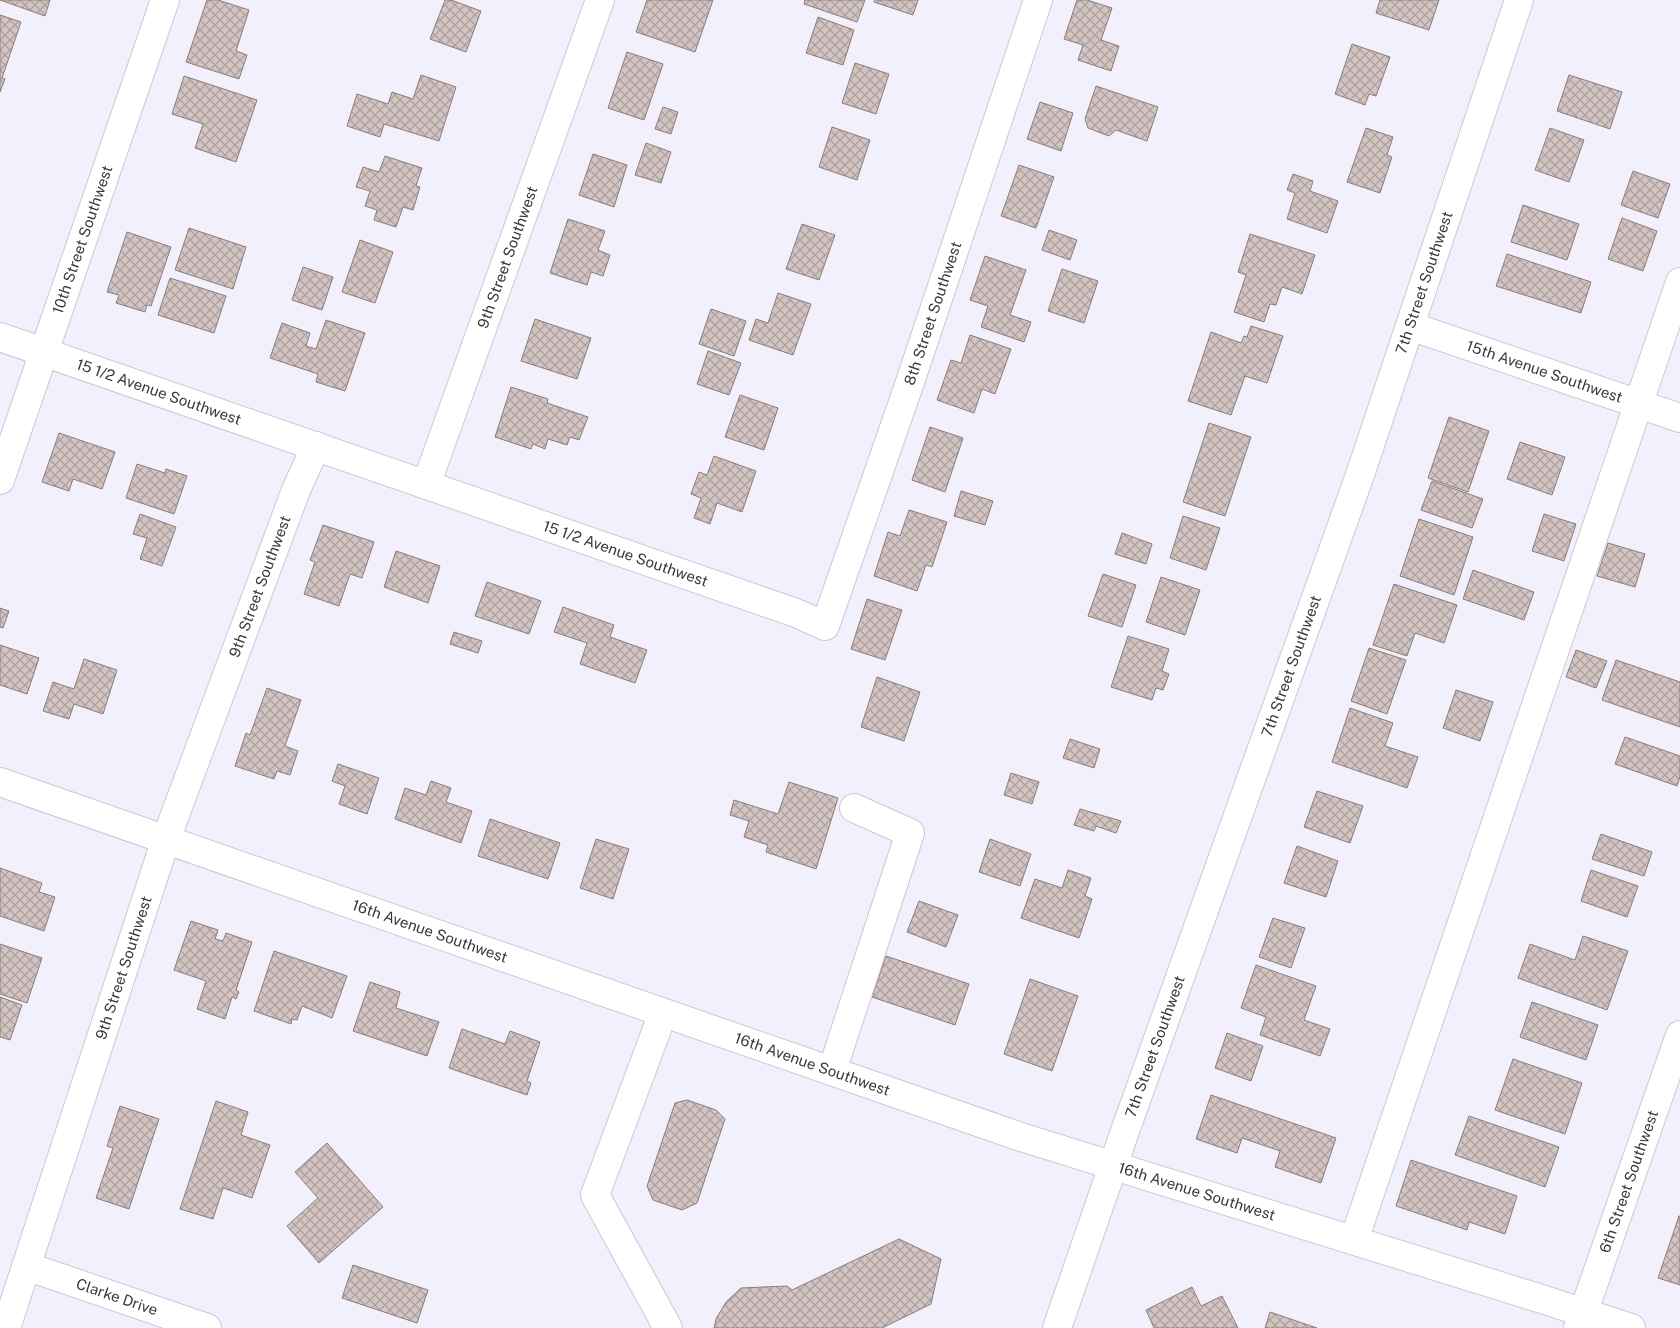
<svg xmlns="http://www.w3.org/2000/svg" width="1680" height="1328" font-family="'Public Sans',sans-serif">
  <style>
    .building { fill: url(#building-cross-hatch); stroke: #8a7d7a }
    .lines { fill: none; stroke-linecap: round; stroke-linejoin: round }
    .minor-casing { stroke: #cbc8d4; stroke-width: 30 }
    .minor { stroke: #fff; stroke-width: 28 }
    .labels { text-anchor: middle; stroke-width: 5; stroke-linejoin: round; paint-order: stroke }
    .street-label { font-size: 15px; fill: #39383d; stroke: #f3f0fd }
  </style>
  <defs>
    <pattern id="building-cross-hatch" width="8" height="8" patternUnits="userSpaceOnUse" patternTransform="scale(1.25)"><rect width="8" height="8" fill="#d3c4c1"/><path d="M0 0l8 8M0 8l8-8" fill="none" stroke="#aca09e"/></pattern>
  </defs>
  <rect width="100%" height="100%" fill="#f3f0fd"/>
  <g class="building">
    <polygon points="0,0 50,0 45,16"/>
    <polygon points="207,0 218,0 249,10 236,51 247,55 239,79 186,62"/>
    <polygon points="445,0 451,0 481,11 466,52 430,39"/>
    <polygon points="647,0 713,0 695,52 636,32"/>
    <polygon points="805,0 865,0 857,22 804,4"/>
    <polygon points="875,0 918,0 913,15 874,2"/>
    <polygon points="1077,0 1087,0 1112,8 1101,40 1119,46 1111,71 1078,60 1083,45 1064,39"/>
    <polygon points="1380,0 1439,0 1429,30 1376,13"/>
    <polygon points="0,15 21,22 2,78 5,79 0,92"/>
    <polygon points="818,17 854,30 843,65 806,53"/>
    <polygon points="1352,44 1390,57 1376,96 1369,94 1365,105 1335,94"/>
    <polygon points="627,52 663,64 644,120 608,108"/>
    <polygon points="855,63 889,74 876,114 842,103"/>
    <polygon points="421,75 456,87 439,141 384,124 380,137 347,126 357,94 388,104 392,92 413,99"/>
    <polygon points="1569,75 1622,92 1610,129 1557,111"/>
    <polygon points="184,76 257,100 236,162 195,148 203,124 172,114"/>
    <polygon points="1096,86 1158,107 1147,141 1116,130 1109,136 1088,128 1085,119"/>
    <polygon points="1040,102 1073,113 1061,151 1027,139"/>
    <polygon points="663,107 678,112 671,134 655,129"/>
    <polygon points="832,127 870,140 857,180 819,167"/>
    <polygon points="1366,128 1393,137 1387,155 1392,157 1380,193 1347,182"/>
    <polygon points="1550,128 1584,140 1569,182 1535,170"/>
    <polygon points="646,143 671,152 661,183 635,175"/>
    <polygon points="593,154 627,165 614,207 579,195"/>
    <polygon points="385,156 422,168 416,186 420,187 413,210 403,207 396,227 374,220 377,210 365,206 370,191 356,187 363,167 379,172"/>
    <polygon points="1019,165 1054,177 1036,228 1001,216"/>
    <polygon points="1633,171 1670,184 1658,218 1621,205"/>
    <polygon points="1293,174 1313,181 1310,191 1338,201 1327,233 1287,219 1295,193 1287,190"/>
    <polygon points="1523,205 1579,224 1567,260 1511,242"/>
    <polygon points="1622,218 1657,231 1643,271 1608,259"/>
    <polygon points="568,219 605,231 598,250 610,255 603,276 591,272 587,285 550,273"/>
    <polygon points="802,224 835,235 819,280 786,269"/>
    <polygon points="189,228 246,247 233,289 175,270"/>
    <polygon points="1049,230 1077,240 1070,260 1042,250"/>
    <polygon points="127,232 171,247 151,306 147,305 145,312 116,303 119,295 107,292"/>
    <polygon points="1250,234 1315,255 1302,294 1282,287 1276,305 1270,304 1264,322 1234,312 1246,275 1238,272"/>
    <polygon points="360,240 393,252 375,303 342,292"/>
    <polygon points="1507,254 1591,282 1581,313 1496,286"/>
    <polygon points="985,256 1026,270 1010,315 1031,322 1024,342 981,327 988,306 970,300"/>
    <polygon points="303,267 333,277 322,310 292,300"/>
    <polygon points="1062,269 1098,281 1084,323 1048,311"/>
    <polygon points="170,278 226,296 214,333 158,315"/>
    <polygon points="778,293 811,304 793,355 749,340 756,319 768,323"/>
    <polygon points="711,309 746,321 734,356 699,344"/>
    <polygon points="535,319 591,338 577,379 521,361"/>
    <polygon points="326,320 365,333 345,391 316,382 318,374 270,358 282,323 310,333 306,346 316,349"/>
    <polygon points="1251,326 1283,336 1267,383 1245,376 1231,415 1188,401 1211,332 1241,343 1244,336 1247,337"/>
    <polygon points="970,335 1011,349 995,394 982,389 974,413 937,400 951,360 961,363"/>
    <polygon points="708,351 741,363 729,395 697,384"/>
    <polygon points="511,387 548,399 547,403 588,417 579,440 570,437 567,445 548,439 545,449 533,444 531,449 495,437"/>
    <polygon points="740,395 778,408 764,450 725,437"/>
    <polygon points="1449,417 1489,431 1468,492 1428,478"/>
    <polygon points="1209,423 1251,437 1225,516 1183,502"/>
    <polygon points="930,427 963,438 945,492 912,480"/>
    <polygon points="59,433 115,452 102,489 73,479 69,491 42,482"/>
    <polygon points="1520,442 1565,457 1552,495 1507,479"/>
    <polygon points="714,456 756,471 742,512 717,503 710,524 694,518 701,498 691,494 699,472 707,475"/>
    <polygon points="137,464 165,473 166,469 187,476 174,514 126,498"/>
    <polygon points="1432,481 1483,499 1472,528 1421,510"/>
    <polygon points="961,491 993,501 985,525 954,516"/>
    <polygon points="909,510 947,522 932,567 926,565 917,591 874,576 888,532 900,536"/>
    <polygon points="140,514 176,527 162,566 140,559 147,538 133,534"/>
    <polygon points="1544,514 1576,524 1564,561 1532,551"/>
    <polygon points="1183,516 1220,528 1206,570 1170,558"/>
    <polygon points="1419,519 1473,537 1454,595 1400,576"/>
    <polygon points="323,525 374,542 362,578 350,574 339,606 304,594 315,562 310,560"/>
    <polygon points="1122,533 1152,544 1146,564 1115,554"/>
    <polygon points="1608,543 1645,554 1635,587 1597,576"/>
    <polygon points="396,551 440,566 428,603 384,587"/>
    <polygon points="1473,570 1534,592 1524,620 1463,599"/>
    <polygon points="1103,574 1136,585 1122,627 1088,616"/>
    <polygon points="1161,577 1200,590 1185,635 1146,622"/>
    <polygon points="487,582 541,601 529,634 475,616"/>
    <polygon points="1394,584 1457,605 1444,643 1415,633 1407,656 1373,645"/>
    <polygon points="867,599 902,610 885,660 851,649"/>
    <polygon points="563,607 614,625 610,637 647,650 635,683 580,664 587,643 554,632"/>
    <polygon points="0,608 9,611 3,628 0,627"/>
    <polygon points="454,632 482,641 478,653 450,644"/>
    <polygon points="1128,636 1169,649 1162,671 1169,674 1163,690 1156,688 1152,700 1111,687"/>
    <polygon points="0,645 39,658 27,694 0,685"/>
    <polygon points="1369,648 1406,660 1387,714 1351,701"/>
    <polygon points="1576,650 1607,661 1596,688 1566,677"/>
    <polygon points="84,659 117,670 103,714 74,704 69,719 43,711 53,682 74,689"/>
    <polygon points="1616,660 1680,682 1680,727 1602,700"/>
    <polygon points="877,677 920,692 904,741 861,727"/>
    <polygon points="267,688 301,700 285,746 298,751 290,775 277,771 274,779 235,766 246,733 250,735"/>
    <polygon points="1456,690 1493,702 1480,741 1443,728"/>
    <polygon points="1350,708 1393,723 1385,746 1418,757 1407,788 1332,762"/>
    <polygon points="1625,737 1680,756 1680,777 1677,786 1615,764"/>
    <polygon points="1070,739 1100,749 1094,768 1063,758"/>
    <polygon points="338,764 379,778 367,814 339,804 345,786 332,781"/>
    <polygon points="1011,773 1039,782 1032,804 1004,795"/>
    <polygon points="431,781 451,788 446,802 472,811 461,843 395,819 405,788 426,795"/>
    <polygon points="789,782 838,798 816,869 766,852 768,845 744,837 749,821 730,815 734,800 778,814"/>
    <polygon points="1317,791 1363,806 1350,843 1304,827"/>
    <polygon points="1080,809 1121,821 1116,833 1096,826 1094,831 1074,825"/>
    <polygon points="490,819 560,843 548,879 478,856"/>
    <polygon points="1601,834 1652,852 1644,876 1592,859"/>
    <polygon points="596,839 629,849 613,899 580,888"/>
    <polygon points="990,839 1031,854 1020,886 979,872"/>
    <polygon points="1297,846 1338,861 1326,897 1284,883"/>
    <polygon points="0,868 42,883 39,892 55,897 44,931 0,916"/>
    <polygon points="1068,870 1091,878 1085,896 1092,899 1079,938 1021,918 1035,879 1062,888"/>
    <polygon points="1591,870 1638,886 1627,917 1581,901"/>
    <polygon points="919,901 958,915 946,947 907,932"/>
    <polygon points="1273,918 1305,928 1291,968 1259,957"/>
    <polygon points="191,921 218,930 215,939 223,941 226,933 252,942 236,990 239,992 236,999 232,997 225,1019 197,1009 206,981 174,970"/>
    <polygon points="1583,936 1628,951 1607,1010 1518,978 1530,944 1575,960"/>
    <polygon points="0,944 42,958 27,1003 0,994"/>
    <polygon points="274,951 347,976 332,1018 302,1006 297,1020 292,1019 291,1024 254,1011"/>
    <polygon points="886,956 969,984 955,1025 872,997"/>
    <polygon points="1256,965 1316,986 1304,1020 1330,1029 1320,1056 1260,1035 1266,1017 1241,1008"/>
    <polygon points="1030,979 1078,996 1052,1071 1004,1054"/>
    <polygon points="370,982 400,992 396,1008 439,1022 427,1056 353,1031"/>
    <polygon points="0,997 22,1005 10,1040 0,1037"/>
    <polygon points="1532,1002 1598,1025 1586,1060 1520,1037"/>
    <polygon points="462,1029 505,1044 510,1031 540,1042 527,1081 531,1083 527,1095 449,1068"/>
    <polygon points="1227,1033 1263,1046 1251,1081 1215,1068"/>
    <polygon points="1513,1059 1582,1083 1565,1134 1495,1110"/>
    <polygon points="1211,1095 1336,1138 1321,1183 1275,1167 1280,1151 1242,1138 1237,1153 1196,1139"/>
    <polygon points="687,1100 716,1110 725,1119 697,1203 682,1210 653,1200 647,1186 675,1103"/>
    <polygon points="216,1101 248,1112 241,1135 270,1145 252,1198 223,1188 213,1219 180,1209"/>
    <polygon points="120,1106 159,1119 129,1209 96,1198 113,1148 107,1146"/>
    <polygon points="1469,1116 1559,1147 1545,1187 1455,1155"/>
    <polygon points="327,1143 383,1207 319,1263 287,1226 318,1198 295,1172"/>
    <polygon points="1411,1160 1517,1196 1505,1234 1469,1222 1467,1230 1396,1206"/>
    <polygon points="1679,1216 1680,1216 1680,1285 1658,1278"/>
    <polygon points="899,1239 941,1259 931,1304 882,1328 714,1328 716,1319 726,1302 741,1288 787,1286 792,1290"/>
    <polygon points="353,1265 428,1290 417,1323 342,1298"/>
    <polygon points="1192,1287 1201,1306 1222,1296 1238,1328 1154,1328 1146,1310"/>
    <polygon points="1270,1312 1317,1328 1265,1328"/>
  </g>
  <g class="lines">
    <defs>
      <g id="minor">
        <path id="s1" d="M1410,326L1680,418"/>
        <path id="s2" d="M0,337L796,613L825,626L908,388L1038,0"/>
        <path id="s3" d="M0,480L165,0"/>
        <path id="s4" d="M426,485L600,0"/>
        <path id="s5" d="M0,782L1021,1137L1548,1301L1631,1328"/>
        <polyline points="663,1013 595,1195 668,1328"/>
        <polyline points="832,1071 910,833 854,808"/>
        <polyline points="1354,1240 1680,282"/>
        <path id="s6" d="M26,1266L207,1328"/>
        <path id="s7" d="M6,1328L166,839L296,490L316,446"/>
        <path id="s8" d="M1057,1328L1125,1131L1361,472L1519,0"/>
        <path id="s9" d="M1578,1328L1680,1035"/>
      </g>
    </defs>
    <use href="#minor" class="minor-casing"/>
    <use href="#minor" class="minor"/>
  </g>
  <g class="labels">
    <g class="street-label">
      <text dy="5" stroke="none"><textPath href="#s3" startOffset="254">10th Street Southwest</textPath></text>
      <text dy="5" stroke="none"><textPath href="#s4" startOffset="242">9th Street Southwest</textPath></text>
      <text dy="5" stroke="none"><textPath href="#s8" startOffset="1108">7th Street Southwest</textPath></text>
      <text dy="5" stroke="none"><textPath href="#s2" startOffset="1205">8th Street Southwest</textPath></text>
      <text dy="5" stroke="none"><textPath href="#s1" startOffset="142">15th Avenue Southwest</textPath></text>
      <text dy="5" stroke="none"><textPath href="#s2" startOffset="168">15 1/2 Avenue Southwest</textPath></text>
      <text dy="5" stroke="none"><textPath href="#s2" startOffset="662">15 1/2 Avenue Southwest</textPath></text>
      <text dy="5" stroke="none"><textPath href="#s7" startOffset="784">9th Street Southwest</textPath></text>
      <text dy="5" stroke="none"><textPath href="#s8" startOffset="702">7th Street Southwest</textPath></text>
      <text dy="5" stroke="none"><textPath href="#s5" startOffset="455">16th Avenue Southwest</textPath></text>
      <text dy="5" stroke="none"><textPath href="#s7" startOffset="379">9th Street Southwest</textPath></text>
      <text dy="5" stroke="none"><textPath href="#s8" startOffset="298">7th Street Southwest</textPath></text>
      <text dy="5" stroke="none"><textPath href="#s5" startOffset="860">16th Avenue Southwest</textPath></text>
      <text dy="5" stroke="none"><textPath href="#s9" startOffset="155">6th Street Southwest</textPath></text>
      <text dy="5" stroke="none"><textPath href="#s5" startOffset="1265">16th Avenue Southwest</textPath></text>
      <text dy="5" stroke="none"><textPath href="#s6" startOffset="96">Clarke Drive</textPath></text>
    </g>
  </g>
</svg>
